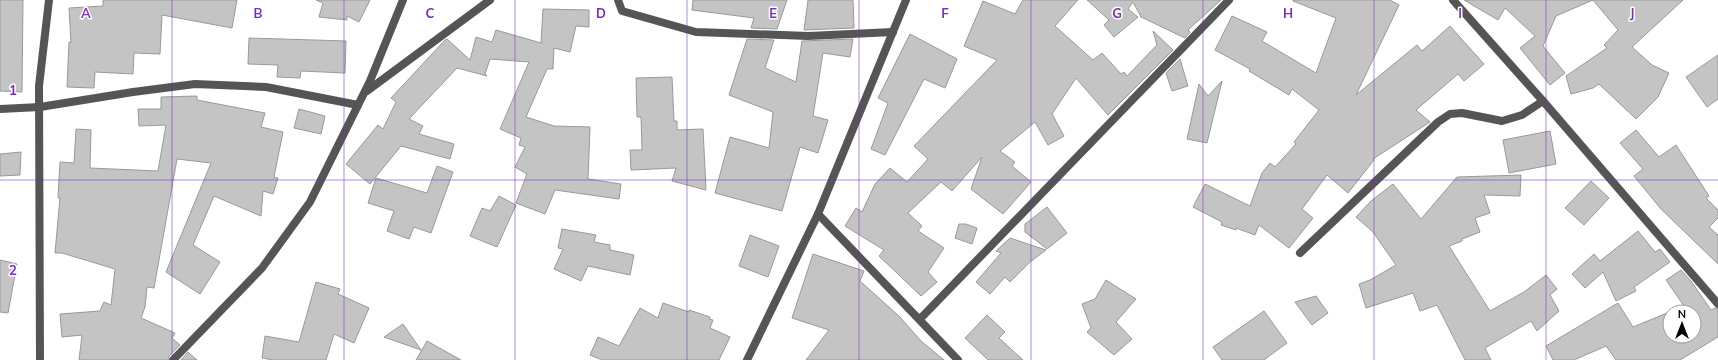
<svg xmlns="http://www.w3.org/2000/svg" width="1718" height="360" font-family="Mulish,sans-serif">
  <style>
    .building { fill: #c4c4c4; stroke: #999; fill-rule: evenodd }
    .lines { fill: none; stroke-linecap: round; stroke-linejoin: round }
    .service { stroke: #555; stroke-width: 8 }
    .minor { stroke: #555; stroke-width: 8 }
    .tertiary { stroke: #555; stroke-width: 8 }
    .grid { fill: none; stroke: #7b2cbf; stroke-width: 1; stroke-opacity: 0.55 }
    .grid-label { font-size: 13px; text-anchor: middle; font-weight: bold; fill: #7b2cbf; stroke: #fff; stroke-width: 3; stroke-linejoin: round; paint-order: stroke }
  </style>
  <rect width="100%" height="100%" fill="#fff"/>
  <g class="building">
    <polygon points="0,0 23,0 22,92 0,91"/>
    <polygon points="103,0 237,0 232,28 162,15 160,54 134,53 133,74 95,72 94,88 67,87 69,42 71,43 69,8 103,6"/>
    <polygon points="316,0 370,0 359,22 347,16 347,20 319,17 323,3"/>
    <polygon points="693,0 787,0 777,29 751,28 754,18 692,10"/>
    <polygon points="808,0 853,0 854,28 804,30"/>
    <polygon points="1023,0 1078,0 1055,26 1093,60 1102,53 1121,74 1124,72 1127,76 1157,45 1153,31 1173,50 1108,115 1076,78 1052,114 1064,136 1048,145 1035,122 1000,151 1015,162 1012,166 1031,182 1003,214 971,189 982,157 952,191 941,182 908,213 922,226 918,231 944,248 928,272 937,282 921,296 879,256 884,250 845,226 856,208 862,212 875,184 890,168 907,182 928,159 914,146 997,60 964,46 983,1 1015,14"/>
    <polygon points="1087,0 1221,0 1188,30 1190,32 1185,38 1141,17 1133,2 1128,9 1138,17 1114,37 1104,25 1109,20"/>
    <polygon points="1293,0 1390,0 1399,5 1356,95 1417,45 1422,51 1450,26 1484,64 1464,81 1458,74 1416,110 1430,122 1373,159 1374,160 1348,193 1327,175 1302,209 1313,218 1289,248 1259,225 1255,235 1236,228 1236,230 1221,225 1222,222 1193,207 1205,184 1250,206 1262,173 1270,163 1275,167 1296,144 1294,142 1319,110 1292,89 1289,95 1249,71 1250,69 1215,50 1232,16 1267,32 1262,41 1316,73 1336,18 1293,1"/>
    <polygon points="1464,0 1683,0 1632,47 1652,65 1669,73 1658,97 1636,119 1599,84 1593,88 1571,94 1566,76 1607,48 1604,45 1618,30 1593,0 1556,16 1543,46 1565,73 1550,85 1520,48 1535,36 1505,8 1498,20"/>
    <polygon points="543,9 589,10 589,27 576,26 570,52 554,48 553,69 547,69 526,117 554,126 590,127 588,179 621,184 619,199 555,190 545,214 516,203 527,174 515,167 525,147 519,145 521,138 500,129 529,62 490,59 485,74 487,76 457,68 409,119 423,126 419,134 454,144 450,159 401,146 370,184 346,164 378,125 383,129 396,102 391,98 445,40 447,39 470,60 476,37 492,42 496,30 541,43"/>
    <polygon points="910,34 957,59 945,88 924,79 885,155 871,149 888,103 878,98"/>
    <polygon points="249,38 346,41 345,73 301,71 300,78 277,77 278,65 248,64"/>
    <polygon points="747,39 774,40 765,68 796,82 802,41 853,39 850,57 823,53 813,116 828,120 818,153 800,147 782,211 715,193 730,137 769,148 773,112 729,95"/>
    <polygon points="1718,55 1718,99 1707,107 1686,77"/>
    <polygon points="1180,59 1188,86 1172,91 1166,73"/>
    <polygon points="672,77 674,121 677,121 677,130 703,129 706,190 672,181 676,168 631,170 630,150 642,150 641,117 637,117 636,78"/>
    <polygon points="1222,81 1207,143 1187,139 1199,84 1208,96"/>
    <polygon points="197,96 197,100 265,113 261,127 283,132 274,177 278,178 273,194 263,191 261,216 214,196 193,245 220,262 200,294 166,272 211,163 177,159 154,288 147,287 145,307 141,318 175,333 172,338 180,345 169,356 168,360 79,360 82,335 62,337 60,314 100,311 104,302 111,305 115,269 62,253 55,253 60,198 58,198 60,162 74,163 76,129 91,130 90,168 158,171 166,125 139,126 138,109 161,109 161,97"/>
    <polygon points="299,109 325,116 321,134 294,128"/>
    <polygon points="1636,130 1659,157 1676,145 1709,196 1706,198 1718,210 1718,218 1709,227 1718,235 1718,264 1661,209 1634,176 1643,169 1620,143"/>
    <polygon points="1550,131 1556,164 1509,173 1503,140"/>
    <polygon points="21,152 20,175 0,176 0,154"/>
    <polygon points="437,166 453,172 431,233 414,227 409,239 387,231 394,211 368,203 376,178 427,193"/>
    <polygon points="1521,175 1520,196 1484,195 1490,213 1475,218 1480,232 1462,239 1462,241 1449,246 1490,311 1524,292 1546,275 1557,289 1550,295 1559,311 1537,331 1531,321 1485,348 1491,360 1465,360 1437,305 1420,311 1413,293 1366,308 1359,284 1370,280 1396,265 1373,232 1356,217 1371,201 1393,184 1421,219 1457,177"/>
    <polygon points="1591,181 1609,198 1584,225 1565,208"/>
    <polygon points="499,196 516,205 497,247 470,236 482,208 490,211"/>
    <polygon points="1047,207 1067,233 1047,249 1025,232 1025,224"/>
    <polygon points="959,224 966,224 977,228 972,244 955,238"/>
    <polygon points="562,229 596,235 594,242 610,245 610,250 634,255 630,275 588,266 581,281 554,269 563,249 558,248"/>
    <polygon points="1638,231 1655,252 1660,249 1670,262 1634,287 1636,291 1616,301 1603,272 1585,288 1572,274 1594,254 1600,261"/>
    <polygon points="750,235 779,246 768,277 739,266"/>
    <polygon points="1010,238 1046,250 1030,262 1010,282 1005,277 990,294 976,282 1001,253 996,251"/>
    <polygon points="813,254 864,271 860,281 900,317 921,341 944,360 806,360 829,330 792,318"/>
    <polygon points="0,260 17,264 8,313 0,312"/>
    <path d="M1681,270L1691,281L1711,310L1715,308L1718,309V337L1680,360H1616L1606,346L1574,360H1553L1546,346L1618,303L1633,327L1684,306L1666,280ZM1670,312H1694V336H1670Z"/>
    <polygon points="1106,280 1136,299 1116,322 1132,339 1114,355 1087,332 1091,328 1082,304 1095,299"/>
    <polygon points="316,282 340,289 338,294 369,308 354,343 334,334 326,360 273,360 262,358 265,336 299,342"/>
    <polygon points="1316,296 1328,313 1312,325 1295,302"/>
    <polygon points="663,303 689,312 689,310 710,317 709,319 713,320 710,328 730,337 719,360 602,360 590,355 598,337 619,346 640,308 658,318"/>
    <polygon points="1264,311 1287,343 1264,360 1222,360 1213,347"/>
    <polygon points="987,315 1005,332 999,338 1023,360 988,360 965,338"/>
    <polygon points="403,324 421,350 384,337"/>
    <polygon points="427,341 461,360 416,360"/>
    <polygon points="188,352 197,360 181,360"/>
  </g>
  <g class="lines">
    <polyline class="service" points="618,0 622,11 696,32 808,36 893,32"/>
    <g class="minor">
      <polyline points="1453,0 1543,101 1718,304"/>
      <polyline points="367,91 490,0"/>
      <polyline points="0,109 40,107 133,92 195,84 266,87 358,105"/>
      <polyline points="818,214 958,360"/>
      <polyline points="1300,253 1438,122 1450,114 1462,113 1502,121 1522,115 1543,101"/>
      <polyline points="920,319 1229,0"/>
      <polyline points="173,360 262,268 310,202 370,81 403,0"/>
    </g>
    <g class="tertiary">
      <polyline points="40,360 39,86 49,0"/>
      <polyline points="747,360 818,214 906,0"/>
    </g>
  </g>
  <path class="grid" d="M172,0V360M344,0V360M515,0V360M687,0V360M859,0V360M1031,0V360M1203,0V360M1374,0V360M1546,0V360M0,180H1718"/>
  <g class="grid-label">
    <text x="86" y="18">A</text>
    <text x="258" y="18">B</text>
    <text x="430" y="18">C</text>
    <text x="601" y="18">D</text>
    <text x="773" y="18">E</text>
    <text x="945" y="18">F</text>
    <text x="1117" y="18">G</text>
    <text x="1288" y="18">H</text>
    <text x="1460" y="18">I</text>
    <text x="1632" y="18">J</text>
    <text x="13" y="95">1</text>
    <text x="13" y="275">2</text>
  </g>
  <g transform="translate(1682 324)"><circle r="19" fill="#ffffff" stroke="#999999"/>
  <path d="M0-3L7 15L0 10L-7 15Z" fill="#000000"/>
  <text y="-6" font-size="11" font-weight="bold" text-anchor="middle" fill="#000000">N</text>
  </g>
</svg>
